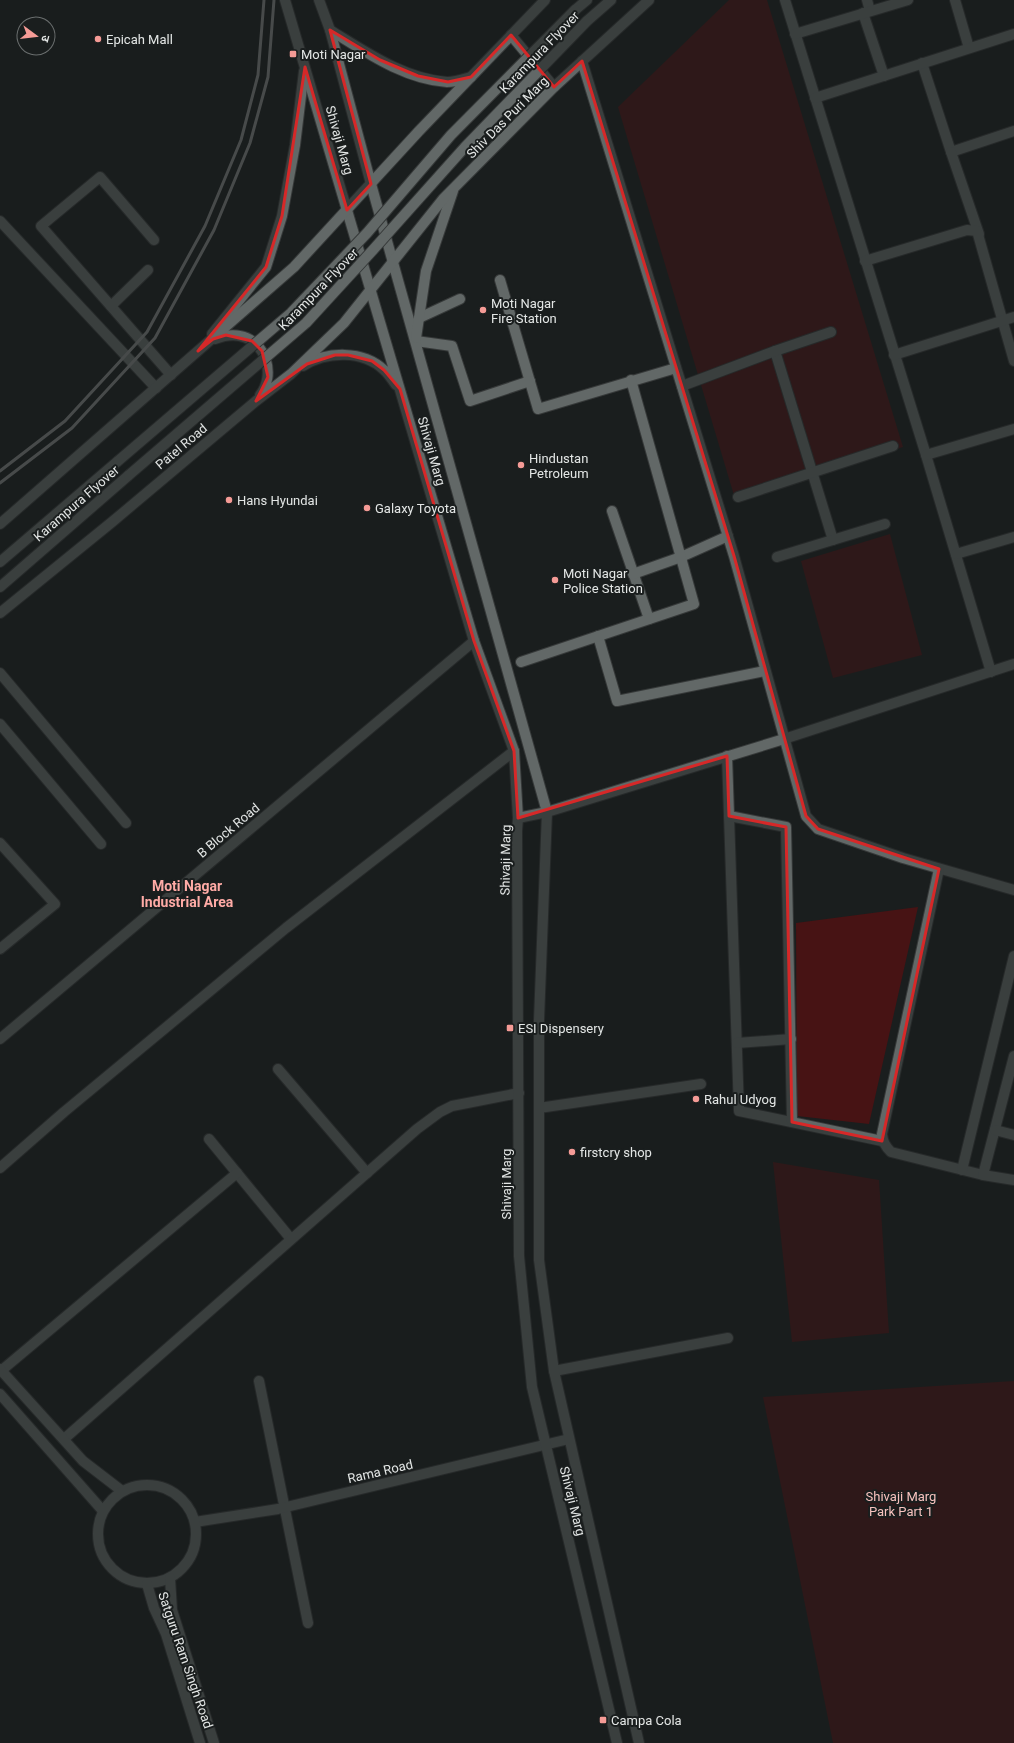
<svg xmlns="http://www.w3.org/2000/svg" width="1014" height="1743" font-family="Roboto,'Noto Sans Devanagari',sans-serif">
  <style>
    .green { fill: #471314 }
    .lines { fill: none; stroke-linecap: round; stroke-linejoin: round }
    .street-casing { stroke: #363939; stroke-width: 12 }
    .secondary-casing { stroke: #363939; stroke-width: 12 }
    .street { stroke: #626867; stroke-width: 10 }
    .secondary { stroke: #626867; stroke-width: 10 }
    .rail { stroke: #7f8282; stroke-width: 3 }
    .secondary-bridge-casing { stroke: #363939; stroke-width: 12; stroke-linecap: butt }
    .secondary-bridge { stroke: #626867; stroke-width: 10 }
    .marked { fill: none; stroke: #d62828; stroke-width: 3; stroke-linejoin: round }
    .poi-dot { fill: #f59b96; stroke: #1a1e1e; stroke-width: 1.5 }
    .labels { text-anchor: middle; stroke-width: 4; stroke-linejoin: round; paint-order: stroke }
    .poi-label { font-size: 13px; fill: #e3e6e5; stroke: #1a1e1e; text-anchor: start }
    .street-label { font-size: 13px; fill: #e3e6e5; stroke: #1a1e1e }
    .park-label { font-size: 13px; fill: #f7c2be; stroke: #1a1e1e }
    .neighbourhood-label { font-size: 14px; font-weight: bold; fill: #ffaba6; stroke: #1a1e1e }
  </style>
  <rect width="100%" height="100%" fill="#1a1e1e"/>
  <g class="green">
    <polygon points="729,0 767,0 903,447 736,502 618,107"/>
    <polygon points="890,534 922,655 833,678 801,561"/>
    <polygon points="918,907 869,1124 797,1116 796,923"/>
    <polygon points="773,1162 879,1180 889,1333 792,1342"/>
    <polygon points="1014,1381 1014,1743 833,1743 763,1397"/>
  </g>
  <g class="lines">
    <defs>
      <g id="street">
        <polyline points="785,0 926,455 991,672"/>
        <polyline points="867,0 870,11"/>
        <polyline points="955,0 969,48"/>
        <polyline points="863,13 884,76"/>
        <polyline points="795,34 908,0"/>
        <polyline points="582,61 734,556 806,816 818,829 903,858 1014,890"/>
        <polyline points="922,63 951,152 1014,131"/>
        <polyline points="815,98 1014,34"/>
        <polyline points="951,152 979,234"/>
        <polyline points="0,221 156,388"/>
        <polyline points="154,240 100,177 41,226 171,375"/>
        <polyline points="865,261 967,230 977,231 1014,361"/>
        <polyline points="500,280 538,409 676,368"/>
        <polyline points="111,306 148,270"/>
        <polyline points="419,318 460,299"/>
        <polyline points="416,341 452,346 470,401 530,381"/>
        <polyline points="775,351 833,540"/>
        <polyline points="894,355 1014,317"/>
        <polyline points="682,386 775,351 831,332"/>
        <polyline points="926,455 1014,429"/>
        <polyline points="738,497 893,446"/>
        <polyline points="612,511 649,619"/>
        <polyline points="956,554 1014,537"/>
        <polyline points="777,557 885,524"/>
        <polyline points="633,574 681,557 728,536"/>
        <polyline points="598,636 617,701 765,671"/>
        <polyline points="521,662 694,604 631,380"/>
        <polyline points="0,673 126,823"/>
        <polyline points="0,724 101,844"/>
        <polyline points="727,756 739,1111 882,1141"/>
        <polyline points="729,816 786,827 792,1122"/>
        <polyline points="0,843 55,904 0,949"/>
        <path d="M939,869L882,1134C883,1142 885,1146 891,1152L983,1175"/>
        <polyline points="0,1039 474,641"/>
        <polyline points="737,1043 791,1039"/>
        <polyline points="1014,1056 983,1175 1014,1180"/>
        <polyline points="278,1069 367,1173"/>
        <polyline points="539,1108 701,1084"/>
        <polyline points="995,1130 1014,1135"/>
        <polyline points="209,1139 291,1239"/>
        <polyline points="0,1168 64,1112 286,928 514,751"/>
        <polyline points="962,1170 1014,956"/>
        <polyline points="2,1370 237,1173"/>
        <polyline points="554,1371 728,1338"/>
        <polyline points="259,1381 308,1623"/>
        <polyline points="64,1439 417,1129 440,1112 452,1106 519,1093"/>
        <polyline points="195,1522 278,1509 569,1439"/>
      </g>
      <g id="secondary">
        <polyline points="285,0 474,641 514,751 518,818 517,831 519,1256 532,1387 617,1743"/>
        <polyline points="319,0 330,30 371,184 547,812 539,1020 539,1260 554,1371 639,1743"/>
        <polyline points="575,10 587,0"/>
        <polyline points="587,21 611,0"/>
        <path d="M330,30C366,52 404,79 447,82C455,82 464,79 471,77"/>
        <polyline points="511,35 554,87"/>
        <polyline points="212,334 266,267 282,216 295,145 304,71"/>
        <polyline points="416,338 426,271 453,191"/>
        <path d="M215,339C223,336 231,334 240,336C266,341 276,375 260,395"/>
        <path d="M303,366C327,351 363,350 384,370C389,374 392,380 396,385"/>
        <polyline points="0,524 294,267 419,131 545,0"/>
        <polyline points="0,562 118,461"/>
        <polyline points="0,587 129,475"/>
        <polyline points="0,613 112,522 256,401 291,374 344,323 443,199 554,87 649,0"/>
        <polyline points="518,818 547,812 784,739 1014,664"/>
        <polyline points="0,1369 83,1461 122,1491"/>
        <polyline points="0,1394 103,1511"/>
        <circle cx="147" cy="1534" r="49"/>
        <polyline points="170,1578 172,1610 214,1743"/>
        <polyline points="147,1584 154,1608 166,1634 200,1743"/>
      </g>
    </defs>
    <use href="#street" class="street-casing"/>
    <use href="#secondary" class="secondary-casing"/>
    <use href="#street" class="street"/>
    <use href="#secondary" class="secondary"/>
    <g class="rail">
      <polyline points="0,471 65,421 147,332 205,226 241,140 258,75 264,0"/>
      <polyline points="0,483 72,428 155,338 214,230 250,143 268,77 274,0"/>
    </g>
    <defs>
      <g id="secondary-bridge">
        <polyline points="118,461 291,313 367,233 451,135 575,10"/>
        <polyline points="129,475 306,323 372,251 465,147 587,21"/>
      </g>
    </defs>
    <use href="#secondary-bridge" class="secondary-bridge-casing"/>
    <use href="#secondary-bridge" class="secondary-bridge"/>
  </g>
  <path d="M0 0H1014V1743H0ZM330,30L380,60L418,76L448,82L471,77L511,35L554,87L582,61L734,556L806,816L818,829L939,869L882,1141L792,1122L786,827L729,816L727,756L518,818L514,751L474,641L400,389L384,370L372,361L348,355H335L307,364L256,401L268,377L262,351L252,341L226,335L213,339L198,351L266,267L282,216L305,67L347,210L371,184Z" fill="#1a1e1e" fill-opacity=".55" fill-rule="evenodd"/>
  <path class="marked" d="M330,30L380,60L418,76L448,82L471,77L511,35L554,87L582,61L734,556L806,816L818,829L939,869L882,1141L792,1122L786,827L729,816L727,756L518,818L514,751L474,641L400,389L384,370L372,361L348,355H335L307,364L256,401L268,377L262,351L252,341L226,335L213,339L198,351L266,267L282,216L305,67L347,210L371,184Z"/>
  <g class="poi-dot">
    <circle cx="98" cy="39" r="4"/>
    <rect x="289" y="50" width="8" height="8" rx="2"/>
    <circle cx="483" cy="310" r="4"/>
    <circle cx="521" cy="465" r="4"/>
    <circle cx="229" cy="500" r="4"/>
    <circle cx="367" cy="508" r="4"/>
    <circle cx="555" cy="580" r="4"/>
    <rect x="506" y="1024" width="8" height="8" rx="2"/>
    <circle cx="696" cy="1099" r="4"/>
    <circle cx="572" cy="1152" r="4"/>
    <rect x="599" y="1716" width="8" height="8" rx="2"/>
  </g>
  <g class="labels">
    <g class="poi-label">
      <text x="106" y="44">Epicah Mall</text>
      <text x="301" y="59">Moti Nagar</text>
      <text x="491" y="308">Moti Nagar<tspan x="491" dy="15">Fire Station</tspan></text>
      <text x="529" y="463">Hindustan<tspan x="529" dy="15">Petroleum</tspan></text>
      <text x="237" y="505">Hans Hyundai</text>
      <text x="375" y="513">Galaxy Toyota</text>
      <text x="563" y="578">Moti Nagar<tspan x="563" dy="15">Police Station</tspan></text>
      <text x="518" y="1033">ESI Dispensery</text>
      <text x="704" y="1104">Rahul Udyog</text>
      <text x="580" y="1157">firstcry shop</text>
      <text x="611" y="1725">Campa Cola</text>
    </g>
    <g class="street-label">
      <text transform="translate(539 52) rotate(-46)" y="5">Karampura Flyover</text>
      <text transform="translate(507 117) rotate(-45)" y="5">Shiv Das Puri Marg</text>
      <text transform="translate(340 140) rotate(74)" y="5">Shivaji Marg</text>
      <text transform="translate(318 289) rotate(-46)" y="5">Karampura Flyover</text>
      <text transform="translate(181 446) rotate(-40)" y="5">Patel Road</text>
      <text transform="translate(432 451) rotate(74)" y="5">Shivaji Marg</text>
      <text transform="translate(76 503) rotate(-41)" y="5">Karampura Flyover</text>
      <text transform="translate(228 830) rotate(-40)" y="5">B Block Road</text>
      <text transform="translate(505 860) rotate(-89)" y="5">Shivaji Marg</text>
      <text transform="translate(506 1184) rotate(-90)" y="5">Shivaji Marg</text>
      <text transform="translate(380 1471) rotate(-13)" y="5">Rama Road</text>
      <text transform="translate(573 1501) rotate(76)" y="5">Shivaji Marg</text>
      <text transform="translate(186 1660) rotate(71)" y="5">Satguru Ram Singh Road</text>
    </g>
    <g class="park-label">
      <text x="901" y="1501">Shivaji Marg<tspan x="901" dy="15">Park Part 1</tspan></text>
    </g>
    <g class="neighbourhood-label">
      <text x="187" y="891">Moti Nagar<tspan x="187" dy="16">Industrial Area</tspan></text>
    </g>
  </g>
  <g transform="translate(36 36) rotate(105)"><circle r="19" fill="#1a1e1e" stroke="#6a6e6e"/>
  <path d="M0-3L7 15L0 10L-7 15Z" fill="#f59b96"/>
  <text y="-6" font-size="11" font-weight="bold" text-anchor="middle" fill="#e3e6e5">उ</text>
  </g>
</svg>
